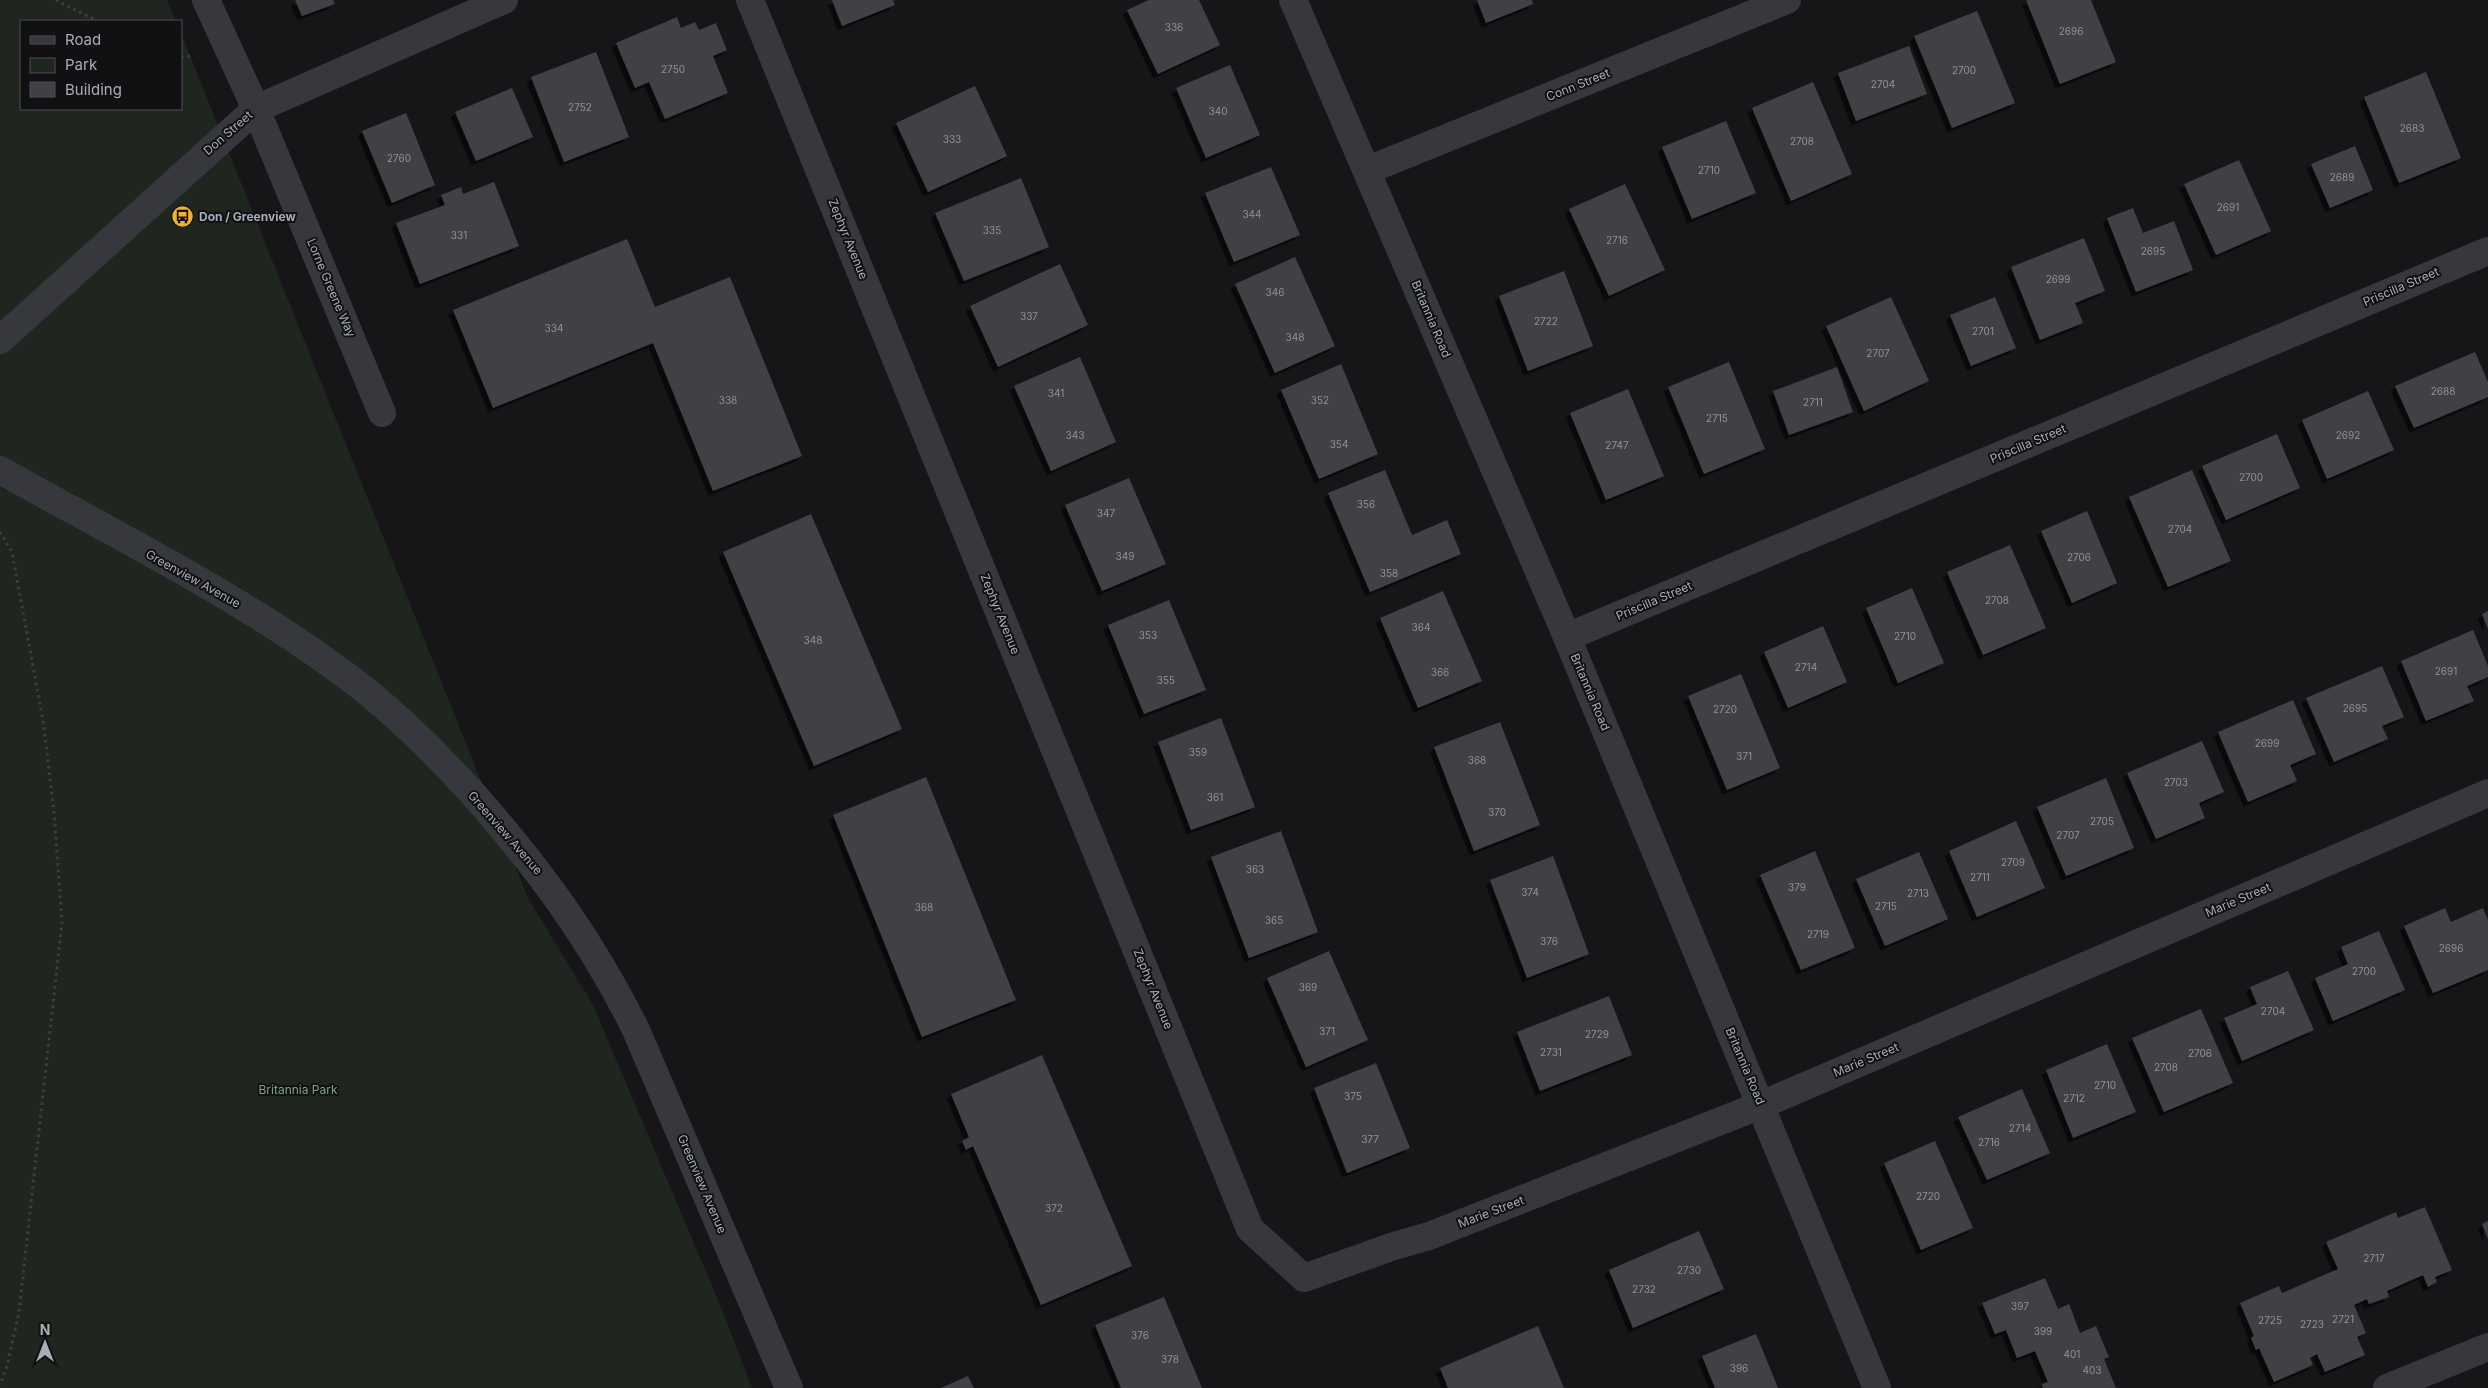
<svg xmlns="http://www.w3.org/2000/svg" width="2488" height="1388" font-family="Inter,sans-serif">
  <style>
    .green { fill: #1e261f }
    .building { fill: #404145; filter: url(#shadow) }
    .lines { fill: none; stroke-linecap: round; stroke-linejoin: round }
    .path { stroke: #3d3f44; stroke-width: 3; stroke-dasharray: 2.5 4; stroke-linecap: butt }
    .minor { stroke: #37383d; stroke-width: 28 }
    .tertiary { stroke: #37383d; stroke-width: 28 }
    .labels { text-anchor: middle; stroke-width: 4; stroke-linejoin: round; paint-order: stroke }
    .number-label { font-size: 10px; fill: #8e929b }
    .street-label { font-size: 12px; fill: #a8adb8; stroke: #111113 }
    .poi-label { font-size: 12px; font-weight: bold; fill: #a8adb8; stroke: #111113; text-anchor: start }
    .park-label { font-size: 12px; fill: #7fa381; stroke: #111113 }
  </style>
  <defs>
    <filter id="shadow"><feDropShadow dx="-4.5" dy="4.5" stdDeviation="0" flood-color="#0009"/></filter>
  </defs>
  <rect width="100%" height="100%" fill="#161618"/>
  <polygon class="green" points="0,0 167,0 176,21 21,21 21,109 181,109 181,33 528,898 593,1005 721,1307 752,1388 0,1388"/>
  <g class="building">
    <polygon points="295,0 333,0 335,4 302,16"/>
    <polygon points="832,0 893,0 895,5 842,26"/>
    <polygon points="1149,0 1199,0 1220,45 1158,74 1127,10"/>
    <polygon points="1477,0 1532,0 1533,4 1486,23"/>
    <polygon points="2026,0 2091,0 2116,62 2060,84"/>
    <polygon points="1977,11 2015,103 1952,128 1914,36"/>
    <polygon points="677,17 681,28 695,22 699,30 716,23 727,50 713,56 728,93 665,119 649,82 635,88 616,43"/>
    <polygon points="1909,46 1927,94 1856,121 1838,73"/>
    <polygon points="596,52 629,137 564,162 531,77"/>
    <polygon points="1230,65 1260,135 1206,158 1176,88"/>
    <polygon points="2426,72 2461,158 2399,183 2364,97"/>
    <polygon points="1813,82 1852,174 1791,201 1752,108"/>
    <polygon points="975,86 1007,156 928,192 896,123"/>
    <polygon points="512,88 533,137 476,161 455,112"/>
    <polygon points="406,113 435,185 392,203 362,131"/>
    <polygon points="1726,121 1756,193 1692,219 1662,147"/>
    <polygon points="2355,146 2373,190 2330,208 2311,164"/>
    <polygon points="2239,160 2271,231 2216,255 2184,184"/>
    <polygon points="1271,167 1300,235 1234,262 1205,193"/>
    <polygon points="1021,178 1049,247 964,281 935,213"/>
    <polygon points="494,182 519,246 420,284 396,223 445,205 441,195 461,187 463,194"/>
    <polygon points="1625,184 1665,270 1609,296 1569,209"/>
    <polygon points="2133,208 2143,233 2174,221 2193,270 2136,292 2107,218"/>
    <polygon points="2084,238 2105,291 2075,303 2083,323 2040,340 2011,267"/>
    <polygon points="627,239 655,307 730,277 802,456 713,491 653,343 493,408 453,310"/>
    <polygon points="1295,257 1335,346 1275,373 1235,284"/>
    <polygon points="1060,264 1088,325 998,367 970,306"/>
    <polygon points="1564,271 1593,346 1528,371 1499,296"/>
    <polygon points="1891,297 1929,381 1864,411 1826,326"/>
    <polygon points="1995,297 2016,348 1971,366 1950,315"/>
    <polygon points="2475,352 2488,382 2488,397 2414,428 2395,386"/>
    <polygon points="1080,357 1116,442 1051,471 1014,386"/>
    <polygon points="1729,362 1765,449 1704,474 1668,387"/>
    <polygon points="1341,364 1378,454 1319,479 1281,390"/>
    <polygon points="1837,367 1853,412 1789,435 1773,391"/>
    <polygon points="1628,389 1664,476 1606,500 1570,413"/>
    <polygon points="2368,391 2394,450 2327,479 2302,420"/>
    <polygon points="2277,434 2300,488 2226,520 2202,466"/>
    <polygon points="1385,470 1412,535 1447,520 1461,554 1370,592 1328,493"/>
    <polygon points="2192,470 2231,561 2168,587 2129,497"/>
    <polygon points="1129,478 1166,564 1102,591 1065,505"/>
    <polygon points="2087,511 2117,583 2072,603 2041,531"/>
    <polygon points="811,514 902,729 814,766 723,552"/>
    <polygon points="2010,545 2046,628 1983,655 1947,572"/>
    <polygon points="1912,588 1944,663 1898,683 1866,608"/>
    <polygon points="1443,591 1482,681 1418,708 1380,618"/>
    <polygon points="1169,600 1206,690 1144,714 1108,625"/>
    <polygon points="2488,611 2488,629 2482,614"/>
    <polygon points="1823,626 1847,682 1788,708 1764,652"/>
    <polygon points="2473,630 2488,666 2488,677 2467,686 2474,701 2426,721 2401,661"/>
    <polygon points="2382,666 2404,717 2382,726 2388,739 2334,762 2306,698"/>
    <polygon points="1741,674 1780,768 1727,790 1688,696"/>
    <polygon points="2293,700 2316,754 2290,765 2297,781 2248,802 2218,732"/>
    <polygon points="1221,718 1255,807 1191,830 1158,742"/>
    <polygon points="1500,722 1540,825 1474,851 1434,747"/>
    <polygon points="2202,741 2224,792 2199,803 2205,818 2156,839 2127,773"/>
    <polygon points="926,777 1016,1000 922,1037 833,815"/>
    <polygon points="2106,778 2134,848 2066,876 2037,807"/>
    <polygon points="2016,821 2045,888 1977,917 1949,851"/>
    <polygon points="1281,831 1318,932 1249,958 1211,857"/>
    <polygon points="1815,851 1855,948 1801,970 1760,875"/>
    <polygon points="1919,852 1948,919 1885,946 1856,879"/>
    <polygon points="1553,856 1589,954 1527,978 1490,880"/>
    <polygon points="2445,908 2451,922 2483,908 2488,920 2488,970 2433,993 2404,926"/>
    <polygon points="2379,931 2405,990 2333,1021 2315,978 2348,964 2341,947"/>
    <polygon points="1329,951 1368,1040 1306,1067 1267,978"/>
    <polygon points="2288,971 2314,1030 2242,1061 2224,1018 2257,1004 2250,987"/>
    <polygon points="1609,996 1632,1055 1540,1091 1517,1032"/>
    <polygon points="2201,1009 2233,1083 2164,1112 2132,1038"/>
    <polygon points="2107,1044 2136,1112 2073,1138 2046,1070"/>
    <polygon points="1042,1055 1132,1266 1041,1305 973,1146 966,1150 962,1141 969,1137 951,1094"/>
    <polygon points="1376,1063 1410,1148 1347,1173 1314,1088"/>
    <polygon points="2022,1089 2050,1153 1987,1180 1958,1117"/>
    <polygon points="1935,1141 1973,1228 1921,1250 1884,1163"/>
    <polygon points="2425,1207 2452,1270 2435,1277 2437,1282 2428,1287 2423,1275 2387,1291 2389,1297 2369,1304 2367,1299 2354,1305 2366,1333 2357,1337 2365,1355 2325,1372 2317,1354 2310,1358 2313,1365 2274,1382 2259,1348 2256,1350 2251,1338 2254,1336 2240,1303 2279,1286 2282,1293 2338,1269 2326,1242 2396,1212 2398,1218"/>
    <polygon points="2488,1221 2488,1239 2482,1224"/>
    <polygon points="1699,1231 1724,1289 1633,1328 1609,1270"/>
    <polygon points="2045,1278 2058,1309 2069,1304 2080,1333 2096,1326 2109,1357 2104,1359 2116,1388 2043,1388 2042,1384 2048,1382 2035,1351 2017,1358 2006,1330 1995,1334 1982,1303"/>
    <polygon points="1164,1297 1202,1388 1121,1388 1095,1325"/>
    <polygon points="1538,1326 1564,1388 1448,1388 1440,1368"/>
    <polygon points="1756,1334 1778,1388 1715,1388 1702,1356"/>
    <polygon points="968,1376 974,1388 941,1388"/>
  </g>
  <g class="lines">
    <g class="path">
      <polyline points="56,0 97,21"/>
      <polyline points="181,57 193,56"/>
      <polyline points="0,532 12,552 43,720 54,812 62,922 19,1312 7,1366 0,1385"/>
    </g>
    <g class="minor">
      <polyline points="206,0 256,109 382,413"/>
      <polyline points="750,0 1250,1229 1304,1278 1394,1246 1429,1236 1761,1105 2488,793"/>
      <polyline points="1368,170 1787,0"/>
      <polyline points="0,340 256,109 504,0"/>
      <path d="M0,470C112,533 229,591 333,666C385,702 431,748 474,795C540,870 592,941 636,1030L789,1388"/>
      <polyline points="1567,637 2488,251"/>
      <polyline points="2387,1388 2488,1347"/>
    </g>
    <polyline class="tertiary" points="1293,0 1567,637 1877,1388"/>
  </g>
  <defs>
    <symbol id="bus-disc" viewBox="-11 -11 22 22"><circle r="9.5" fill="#f2b134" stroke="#111113"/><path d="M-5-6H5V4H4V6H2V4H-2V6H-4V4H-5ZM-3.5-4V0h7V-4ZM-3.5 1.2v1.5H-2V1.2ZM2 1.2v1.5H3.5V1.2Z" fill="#111"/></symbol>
  </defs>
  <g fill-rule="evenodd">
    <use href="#bus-disc" x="170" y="204" width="25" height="25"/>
  </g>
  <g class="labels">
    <g class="number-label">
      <text x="1174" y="31">336</text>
      <text x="2071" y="35">2696</text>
      <text x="673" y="73">2750</text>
      <text x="1964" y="74">2700</text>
      <text x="1883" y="88">2704</text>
      <text x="580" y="111">2752</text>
      <text x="1218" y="115">340</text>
      <text x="2412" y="132">2683</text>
      <text x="952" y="143">333</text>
      <text x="1802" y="145">2708</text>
      <text x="399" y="162">2760</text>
      <text x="1709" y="174">2710</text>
      <text x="2342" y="181">2689</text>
      <text x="2228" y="211">2691</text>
      <text x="1252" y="218">344</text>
      <text x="992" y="234">335</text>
      <text x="459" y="239">331</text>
      <text x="1617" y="244">2716</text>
      <text x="2153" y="255">2695</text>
      <text x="2058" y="283">2699</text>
      <text x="1275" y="296">346</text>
      <text x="1029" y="320">337</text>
      <text x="1546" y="325">2722</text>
      <text x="554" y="332">334</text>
      <text x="1983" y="335">2701</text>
      <text x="1295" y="341">348</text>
      <text x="1878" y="357">2707</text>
      <text x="2443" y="395">2688</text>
      <text x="1056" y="397">341</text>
      <text x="728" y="404">338</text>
      <text x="1320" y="404">352</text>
      <text x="1813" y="406">2711</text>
      <text x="1717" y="422">2715</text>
      <text x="1075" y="439">343</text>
      <text x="2348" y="439">2692</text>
      <text x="1339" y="448">354</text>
      <text x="1617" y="449">2747</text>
      <text x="2251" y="481">2700</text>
      <text x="1366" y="508">356</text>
      <text x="1106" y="517">347</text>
      <text x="2180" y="533">2704</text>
      <text x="1125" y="560">349</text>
      <text x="2079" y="561">2706</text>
      <text x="1389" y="577">358</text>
      <text x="1997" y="604">2708</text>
      <text x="1421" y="631">364</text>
      <text x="1148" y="639">353</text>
      <text x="1905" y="640">2710</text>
      <text x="813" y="644">348</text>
      <text x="1806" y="671">2714</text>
      <text x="2446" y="675">2691</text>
      <text x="1440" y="676">366</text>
      <text x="1166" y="684">355</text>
      <text x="2355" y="712">2695</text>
      <text x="1725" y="713">2720</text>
      <text x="2267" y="747">2699</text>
      <text x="1198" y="756">359</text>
      <text x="1744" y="760">371</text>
      <text x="1477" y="764">368</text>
      <text x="2176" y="786">2703</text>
      <text x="1215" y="801">361</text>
      <text x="1497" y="816">370</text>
      <text x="2102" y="825">2705</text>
      <text x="2068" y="839">2707</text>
      <text x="2013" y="866">2709</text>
      <text x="1255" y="873">363</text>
      <text x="1980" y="881">2711</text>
      <text x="1797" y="891">379</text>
      <text x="1530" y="896">374</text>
      <text x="1918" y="897">2713</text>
      <text x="1886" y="910">2715</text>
      <text x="924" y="911">368</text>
      <text x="1274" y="924">365</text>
      <text x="1818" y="938">2719</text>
      <text x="1549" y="945">376</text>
      <text x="2451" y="952">2696</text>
      <text x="2364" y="975">2700</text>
      <text x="1308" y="991">369</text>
      <text x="2273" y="1015">2704</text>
      <text x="1327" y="1035">371</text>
      <text x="1597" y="1038">2729</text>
      <text x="1551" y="1056">2731</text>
      <text x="2200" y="1057">2706</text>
      <text x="2166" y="1071">2708</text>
      <text x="2105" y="1089">2710</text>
      <text x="1353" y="1100">375</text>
      <text x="2074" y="1102">2712</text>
      <text x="2020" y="1132">2714</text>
      <text x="1370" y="1143">377</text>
      <text x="1989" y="1146">2716</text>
      <text x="1928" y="1200">2720</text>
      <text x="1054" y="1212">372</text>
      <text x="2374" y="1262">2717</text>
      <text x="1689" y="1274">2730</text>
      <text x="1644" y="1293">2732</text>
      <text x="2020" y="1310">397</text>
      <text x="2343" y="1323">2721</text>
      <text x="2270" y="1324">2725</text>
      <text x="2312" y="1328">2723</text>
      <text x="2043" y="1335">399</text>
      <text x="1140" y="1339">376</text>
      <text x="2072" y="1358">401</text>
      <text x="1170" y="1363">378</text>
      <text x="1739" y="1372">396</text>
      <text x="2092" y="1374">403</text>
    </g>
    <g class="street-label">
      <text transform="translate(1578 85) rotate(-22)" y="4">Conn Street</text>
      <text transform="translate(228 133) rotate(-41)" y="4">Don Street</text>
      <text transform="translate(848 239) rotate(68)" y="4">Zephyr Avenue</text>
      <text transform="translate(2401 287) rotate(-23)" y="4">Priscilla Street</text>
      <text transform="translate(331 288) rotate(67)" y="4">Lorne Greene Way</text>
      <text transform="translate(1431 319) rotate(67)" y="4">Britannia Road</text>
      <text transform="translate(2028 444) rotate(-23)" y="4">Priscilla Street</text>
      <text transform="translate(193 579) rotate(29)" y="4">Greenview Avenue</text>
      <text transform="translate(1654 601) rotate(-23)" y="4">Priscilla Street</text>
      <text transform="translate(1000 614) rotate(68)" y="4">Zephyr Avenue</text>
      <text transform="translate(1590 692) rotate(67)" y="4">Britannia Road</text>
      <text transform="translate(505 833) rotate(49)" y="4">Greenview Avenue</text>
      <text transform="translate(2238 900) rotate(-23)" y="4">Marie Street</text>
      <text transform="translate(1153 989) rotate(68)" y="4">Zephyr Avenue</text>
      <text transform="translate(1866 1060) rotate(-23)" y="4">Marie Street</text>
      <text transform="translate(1745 1066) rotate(67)" y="4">Britannia Road</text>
      <text transform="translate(702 1184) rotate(67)" y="4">Greenview Avenue</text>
      <text transform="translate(1491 1212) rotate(-21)" y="4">Marie Street</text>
    </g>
    <g class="poi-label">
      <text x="199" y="221">Don / Greenview</text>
    </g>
    <g class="park-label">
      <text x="298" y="1094">Britannia Park</text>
    </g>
  </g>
  <rect x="20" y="20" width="162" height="90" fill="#111113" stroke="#4d4f55"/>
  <rect x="30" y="36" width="25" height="8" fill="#37383d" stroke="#4d4f55"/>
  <text x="65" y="45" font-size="15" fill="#a8adb8">Road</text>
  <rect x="30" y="58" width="25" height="15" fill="#1e261f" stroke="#4d4f55"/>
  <text x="65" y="70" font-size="15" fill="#a8adb8">Park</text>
  <rect x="30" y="82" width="25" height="15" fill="#404145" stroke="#4d4f55"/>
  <text x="65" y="95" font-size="15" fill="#a8adb8">Building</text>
  <g transform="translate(45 1343)" stroke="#111113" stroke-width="4" paint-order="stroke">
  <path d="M0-4L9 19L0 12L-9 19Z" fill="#a8adb8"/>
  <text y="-8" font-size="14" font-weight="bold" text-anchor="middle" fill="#a8adb8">N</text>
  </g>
</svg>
